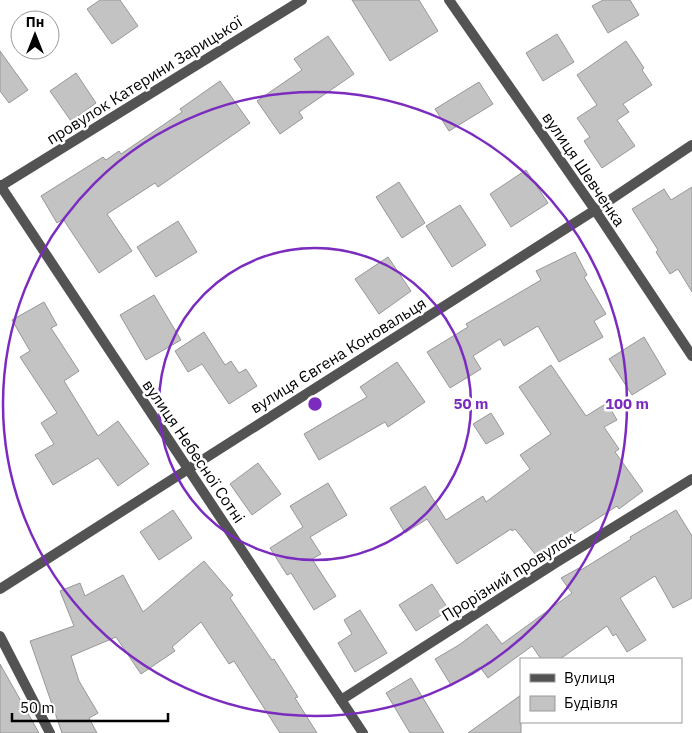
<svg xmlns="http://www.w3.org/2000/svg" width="692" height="733" font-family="'IBM Plex Sans',sans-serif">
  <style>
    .building { fill: #c3c3c3; stroke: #979797 }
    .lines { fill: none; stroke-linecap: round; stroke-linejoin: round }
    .street { stroke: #535353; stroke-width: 10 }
    .ring { fill: none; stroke: #7b2cbf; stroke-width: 2.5 }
    .labels { text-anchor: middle; stroke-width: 5; stroke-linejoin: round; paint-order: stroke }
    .street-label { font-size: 16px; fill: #000; stroke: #fff }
    .centre { fill: #7b2cbf; stroke: #fff; stroke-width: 2.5 }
    .ring-label { font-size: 15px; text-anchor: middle; font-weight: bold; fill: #7b2cbf; stroke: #fff; stroke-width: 5; stroke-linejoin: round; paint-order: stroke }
  </style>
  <rect width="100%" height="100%" fill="#fff"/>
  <g class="building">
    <polygon points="100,0 120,0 138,26 112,44 87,9"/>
    <polygon points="352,0 419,0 438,31 390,61"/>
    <polygon points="603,0 630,0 639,15 608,33 592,6"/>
    <polygon points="557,34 574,62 543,81 526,53"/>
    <polygon points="328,36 354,74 299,112 303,118 280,134 257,101 302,70 294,59"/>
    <polygon points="626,41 644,68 642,70 652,85 623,104 629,112 617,120 635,146 602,168 584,141 590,137 577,118 597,105 577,75"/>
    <polygon points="0,51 28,90 9,103 0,91"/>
    <polygon points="76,73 96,103 71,121 50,91"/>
    <polygon points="220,81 250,123 158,187 155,183 107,214 132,251 99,273 63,219 57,223 41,196 103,157 106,160 119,151 121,154 182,112 180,109"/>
    <polygon points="479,82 493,104 449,131 435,109"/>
    <polygon points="526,170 548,203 511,227 490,194"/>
    <polygon points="399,182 425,223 402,238 376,197"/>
    <polygon points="692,187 692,292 678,269 670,274 656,252 658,250 632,209 664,189 671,200"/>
    <polygon points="460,205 486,245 452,267 426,226"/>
    <polygon points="178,221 197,252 156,277 137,247"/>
    <polygon points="575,252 587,275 584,277 606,314 594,321 603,337 559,362 538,326 504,346 500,339 473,356 481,369 450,388 427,352 468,327 466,324 541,280 536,271"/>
    <polygon points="388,257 411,291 379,314 355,279"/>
    <polygon points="154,295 181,340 146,360 120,315"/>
    <polygon points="44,302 57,325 51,328 79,371 64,381 98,436 118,421 149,464 118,486 98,458 53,485 35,455 54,444 41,423 57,413 20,357 30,351 12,320"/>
    <polygon points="204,332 225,365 231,361 239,373 246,369 257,386 229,404 202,364 188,372 175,351"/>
    <polygon points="644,337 666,374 632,395 609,359"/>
    <polygon points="397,362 425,402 388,427 385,422 319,460 304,434 367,397 360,387"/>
    <polygon points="551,365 586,416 607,403 617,420 604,427 619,449 615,452 643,491 619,509 617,506 561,542 565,548 548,560 544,555 539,559 515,529 512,531 511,529 457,564 427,519 405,533 390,508 425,486 446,520 483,496 486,502 530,469 520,455 551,434 519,387"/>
    <polygon points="491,413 504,434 486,444 473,424"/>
    <polygon points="258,463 281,494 252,515 230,484"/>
    <polygon points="328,483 347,515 310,537 321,554 312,559 336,596 314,610 291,573 287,575 270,548 303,527 290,506"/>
    <polygon points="173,510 192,538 159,560 140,532"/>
    <polygon points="676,510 692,536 692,598 673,608 655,576 620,598 646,640 627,652 616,634 613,636 607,626 560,659 541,659 532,646 488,678 480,667 451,685 435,659 459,645 487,624 502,644 572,593 561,578 579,568 581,570 631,539 630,537"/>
    <polygon points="204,561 233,595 230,598 272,660 274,659 298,697 295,698 317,733 280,733 234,661 229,664 201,622 172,647 175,651 141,674 116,637 71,656 79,681 98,713 89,718 97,733 62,733 30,641 74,626 60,591 80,583 85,596 123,575 143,612"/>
    <polygon points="432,584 449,610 416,631 399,605"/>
    <polygon points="360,610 387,653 355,672 338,643 352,634 344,620"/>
    <polygon points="0,664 39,733 0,733"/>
    <polygon points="411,678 444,733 410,733 386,693"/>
    <polygon points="521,695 521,733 468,733"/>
  </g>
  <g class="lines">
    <g class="street">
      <polyline points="449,0 595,210 692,356"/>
      <polyline points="0,185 363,733"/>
      <polyline points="1,186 302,0"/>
      <polyline points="0,589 595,210 692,145"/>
      <polyline points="0,636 50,733"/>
      <polyline points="341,700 557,562 692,479"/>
    </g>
  </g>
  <g class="ring">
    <circle cx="315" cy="404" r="156"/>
    <circle cx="315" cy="404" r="312"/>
  </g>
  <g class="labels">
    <g class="street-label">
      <text transform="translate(144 80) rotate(-32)" y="6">провулок Катерини Зарицької</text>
      <text transform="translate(584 169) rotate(56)" y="6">вулиця Шевченка</text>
      <text transform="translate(338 355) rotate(-32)" y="6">вулиця Євгена Коновальця</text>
      <text transform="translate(194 451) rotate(56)" y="6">вулиця Небесної Сотні</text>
      <text transform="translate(508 576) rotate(-32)" y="6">Прорізний провулок</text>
    </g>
  </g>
  <circle cx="315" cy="404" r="8" class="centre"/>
  <g class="ring-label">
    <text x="471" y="409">50 m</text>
    <text x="627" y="409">100 m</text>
  </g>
  <rect x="520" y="658" width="162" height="65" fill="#ffffff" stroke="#999999"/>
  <rect x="530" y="674" width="25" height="8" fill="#535353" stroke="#999999"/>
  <text x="564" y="683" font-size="15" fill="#000000">Вулиця</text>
  <rect x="530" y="696" width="25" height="15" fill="#c3c3c3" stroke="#999999"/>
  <text x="564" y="708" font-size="15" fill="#000000">Будівля</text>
  <g transform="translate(35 35)"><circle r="24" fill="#ffffff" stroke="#999999"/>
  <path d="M0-4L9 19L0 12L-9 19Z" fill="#000000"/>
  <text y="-8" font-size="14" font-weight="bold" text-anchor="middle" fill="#000000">Пн</text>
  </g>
  <path d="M12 713v8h156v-8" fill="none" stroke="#000000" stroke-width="2.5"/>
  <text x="20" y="713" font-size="15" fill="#000000" stroke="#ffffff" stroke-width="4" paint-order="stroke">50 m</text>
</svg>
